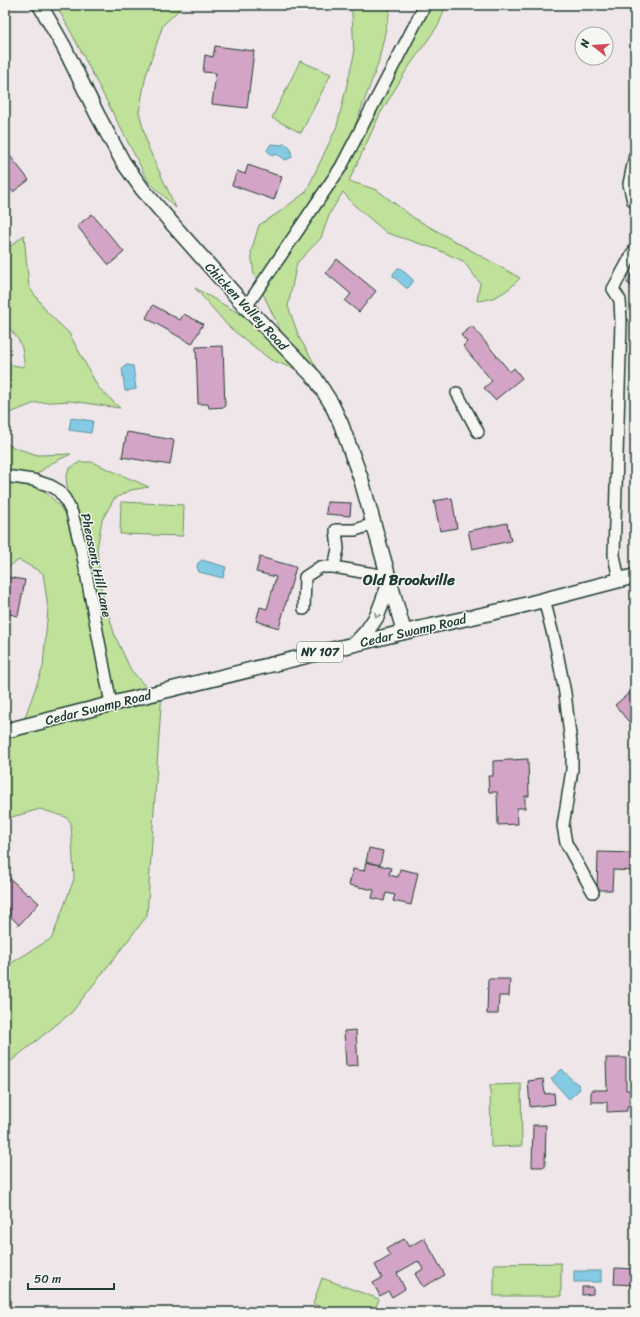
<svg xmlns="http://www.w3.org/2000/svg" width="640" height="1317" font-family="Sriracha,sans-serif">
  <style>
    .green { fill: #bfe19a; stroke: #6f8f67 }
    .water { fill: #84cae5; stroke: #5c929e }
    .building { fill: #d3a4c5; stroke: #1f3d34 }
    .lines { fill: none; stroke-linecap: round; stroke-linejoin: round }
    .minor-casing { stroke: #1f3d34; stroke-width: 14 }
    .major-casing { stroke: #1f3d34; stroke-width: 17 }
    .minor { stroke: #f6f6f2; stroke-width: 11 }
    .major { stroke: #f6f6f2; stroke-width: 14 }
    .oneway { stroke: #8a9a93 }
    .labels { text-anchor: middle; stroke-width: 3; stroke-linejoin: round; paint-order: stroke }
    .shield { fill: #f6f6f2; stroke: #60746d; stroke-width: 1 }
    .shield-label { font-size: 12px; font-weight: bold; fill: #1f3d34 }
    .street-label { font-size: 13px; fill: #1f3d34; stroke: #f6f6f2 }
    .quarter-label { font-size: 15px; font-weight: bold; fill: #1f3d34; stroke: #f6f6f2 }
  </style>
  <rect width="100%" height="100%" fill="#efe6e9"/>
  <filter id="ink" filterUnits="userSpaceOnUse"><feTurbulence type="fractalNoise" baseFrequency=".025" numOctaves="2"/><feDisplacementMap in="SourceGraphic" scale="8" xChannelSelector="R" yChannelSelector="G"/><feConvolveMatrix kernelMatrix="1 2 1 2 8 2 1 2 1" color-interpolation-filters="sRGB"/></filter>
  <g filter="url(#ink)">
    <g class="green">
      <polygon points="56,5 184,5 163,25 146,75 139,112 148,147 176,208 148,181 72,34"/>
      <path d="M348,5H390L389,15L378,64L352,134L394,75L408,25L425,5H446L439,24L406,71L380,114L349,181L377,190L414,218L520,278C508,291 496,300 477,301L480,283L463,261L436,249L387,233L354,205L343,192L330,213L321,238L297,263L288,306L299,337L324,380L271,360L229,327L195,288L285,340L254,275L251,252L259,225L278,213L306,192L337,126L354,55L352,13Z"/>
      <polygon points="300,61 331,74 301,133 272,118"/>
      <path d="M24,235L29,287L48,313L69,333L98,387L120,408L71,401L35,403L5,415V366L7,364L24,367C24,347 20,338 5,325V251Z"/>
      <polygon points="5,443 15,448 38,455 71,454 50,464 36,475 43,490 58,504 65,514 68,492 66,478 69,469 80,462 92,462 149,487 131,490 114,499 102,520 97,549 101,588 115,636 131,670 146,687 156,691 14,727 5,729 5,724 14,727 24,720 43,667 48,608 43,573 19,560 5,569"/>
      <polygon points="121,502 184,505 183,536 120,534"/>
      <polygon points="162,691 147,916 72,1012 5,1066 5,967 52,938 74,879 71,823 66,817 40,809 5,819 5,731"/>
      <polygon points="521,1084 522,1146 491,1147 490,1085"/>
      <polygon points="561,1263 561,1296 494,1296 494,1264"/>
      <polygon points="322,1278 379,1299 374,1312 334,1312 313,1304"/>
    </g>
    <g class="water">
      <polygon points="284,143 290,147 292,157 286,160 276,154 272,156 267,150 271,144 282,145"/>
      <polygon points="398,268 400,268 413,280 413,282 408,288 406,288 393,276 393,274"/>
      <polygon points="127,365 133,366 136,389 125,391 122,368"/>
      <polygon points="71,418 93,421 91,433 69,430"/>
      <polygon points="202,560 226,567 223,578 199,572 197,567 198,563"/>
      <polygon points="562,1069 573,1081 578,1084 580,1089 569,1099 551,1079"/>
      <rect x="574" y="1271" width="27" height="11"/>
    </g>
    <g class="building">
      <polygon points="215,46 254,51 247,108 212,104 216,73 203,72 205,55 213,57"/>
      <polygon points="7,152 29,180 13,192 5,182 5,154"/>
      <polygon points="248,165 282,177 274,200 232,185 237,171 245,174"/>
      <polygon points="92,214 124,252 109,265 77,226"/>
      <polygon points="337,259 376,291 359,312 345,301 351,294 326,273"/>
      <polygon points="635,268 635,288 627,283"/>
      <polygon points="153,305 180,320 184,314 203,324 192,344 146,318"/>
      <polygon points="472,326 510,372 514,368 522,378 495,400 484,388 492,381 463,346 467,342 461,335"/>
      <polygon points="223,346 225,407 209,408 208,404 198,404 196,347"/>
      <polygon points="127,432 174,440 170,465 122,457"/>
      <polygon points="452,498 457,528 440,531 434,501"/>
      <polygon points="327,502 351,503 350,516 326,514"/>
      <polygon points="507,523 511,541 472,549 468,531"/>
      <polygon points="260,557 296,567 279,628 256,621 260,607 267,609 276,577 256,572"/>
      <polygon points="7,577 25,580 18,616 5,613 5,584"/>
      <polygon points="635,688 635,717 629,722 615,705"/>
      <polygon points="528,759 529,796 525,796 525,808 517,808 518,824 498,825 497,792 489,792 488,776 493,776 493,761"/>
      <polygon points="369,848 383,851 380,865 366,862"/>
      <polygon points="598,852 635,853 635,871 613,870 612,890 597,890"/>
      <polygon points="366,862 391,868 389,875 398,877 400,869 418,873 411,905 393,901 395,895 386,893 384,901 372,898 374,890 349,885 353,869 364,871"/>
      <polygon points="5,874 28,895 29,894 39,903 19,925 10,916 10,910 5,904"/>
      <polygon points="488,979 510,979 509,996 499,996 498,1014 487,1014"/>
      <polygon points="356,1030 358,1065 346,1066 344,1031"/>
      <polygon points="606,1058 626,1058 626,1090 635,1090 635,1101 633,1101 633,1106 627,1106 627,1111 607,1112 607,1102 591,1102 591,1090 607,1090"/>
      <polygon points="543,1079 545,1094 554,1093 555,1104 530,1107 528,1081"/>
      <polygon points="533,1125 546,1125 545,1167 532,1167"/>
      <polygon points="424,1238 445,1275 423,1287 415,1274 423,1269 418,1261 397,1273 405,1289 392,1297 388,1291 380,1296 373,1283 382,1278 375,1265 390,1256 386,1249 404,1239 409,1247"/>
      <polygon points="615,1268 635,1269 635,1285 614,1284"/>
      <polygon points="582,1287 593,1287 593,1294 582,1295"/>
    </g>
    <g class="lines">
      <defs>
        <g id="minor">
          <polyline points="635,155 629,184 633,201 635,202"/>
          <polyline points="246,307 341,167 425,5"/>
          <polyline points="457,393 478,432"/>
          <polyline points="5,476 33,480 51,486 58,490 65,499 72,513 82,552 111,704"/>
          <polyline points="334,567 338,549 336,530 355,530 374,524"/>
          <polyline points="619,580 614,555 621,322 620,300 613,289 635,249"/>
          <polyline points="544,599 556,647 565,693 572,752 572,770 563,826 566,843 593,892"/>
          <polyline points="304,609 305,577 320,567 334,567 362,572 388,576"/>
        </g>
        <g id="major">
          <polyline points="40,5 64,47 97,114 123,162 143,190 182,235 246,307 315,378 331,403 341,424 361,479 404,632"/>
          <polyline points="355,644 367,631 377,616 390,582"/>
          <polyline points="5,731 111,704 404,632 509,609 635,576"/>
        </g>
      </defs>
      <use href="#minor" class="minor-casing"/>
      <use href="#major" class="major-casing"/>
      <use href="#minor" class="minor"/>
      <use href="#major" class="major"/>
    </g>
    <defs><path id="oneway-chevron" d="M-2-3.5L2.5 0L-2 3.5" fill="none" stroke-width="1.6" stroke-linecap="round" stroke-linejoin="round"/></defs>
    <use class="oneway" href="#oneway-chevron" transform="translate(377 615) rotate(116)"/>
  </g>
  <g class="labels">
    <rect class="shield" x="297" y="642" width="46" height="20" rx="3"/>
    <g class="shield-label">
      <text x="320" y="656">NY 107</text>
    </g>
    <g class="street-label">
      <text transform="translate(247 306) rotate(47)" y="5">Chicken Valley Road</text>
      <text transform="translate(97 565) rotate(78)" y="5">Pheasant Hill Lane</text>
      <text transform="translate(413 630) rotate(-13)" y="5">Cedar Swamp Road</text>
      <text transform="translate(98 707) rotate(-14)" y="5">Cedar Swamp Road</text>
    </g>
    <g class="quarter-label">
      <text x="409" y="585">Old Brookville</text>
    </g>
  </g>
  <rect width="640" height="1317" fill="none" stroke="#f6f6f2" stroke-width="20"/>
  <rect x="10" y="10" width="620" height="1297" fill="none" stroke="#1f3d34" stroke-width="1.5" filter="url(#ink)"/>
  <g transform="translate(594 46) rotate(287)"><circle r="19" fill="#f6f6f2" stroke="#a0aca6"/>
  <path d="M0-3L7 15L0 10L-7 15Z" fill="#d1495b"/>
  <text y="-6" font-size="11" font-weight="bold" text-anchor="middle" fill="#1f3d34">N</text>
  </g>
  <path d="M28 1283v6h86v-6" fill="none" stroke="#1f3d34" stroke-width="2"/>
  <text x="34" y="1283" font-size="12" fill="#1f3d34" stroke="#f6f6f2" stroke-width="3" paint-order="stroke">50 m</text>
</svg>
